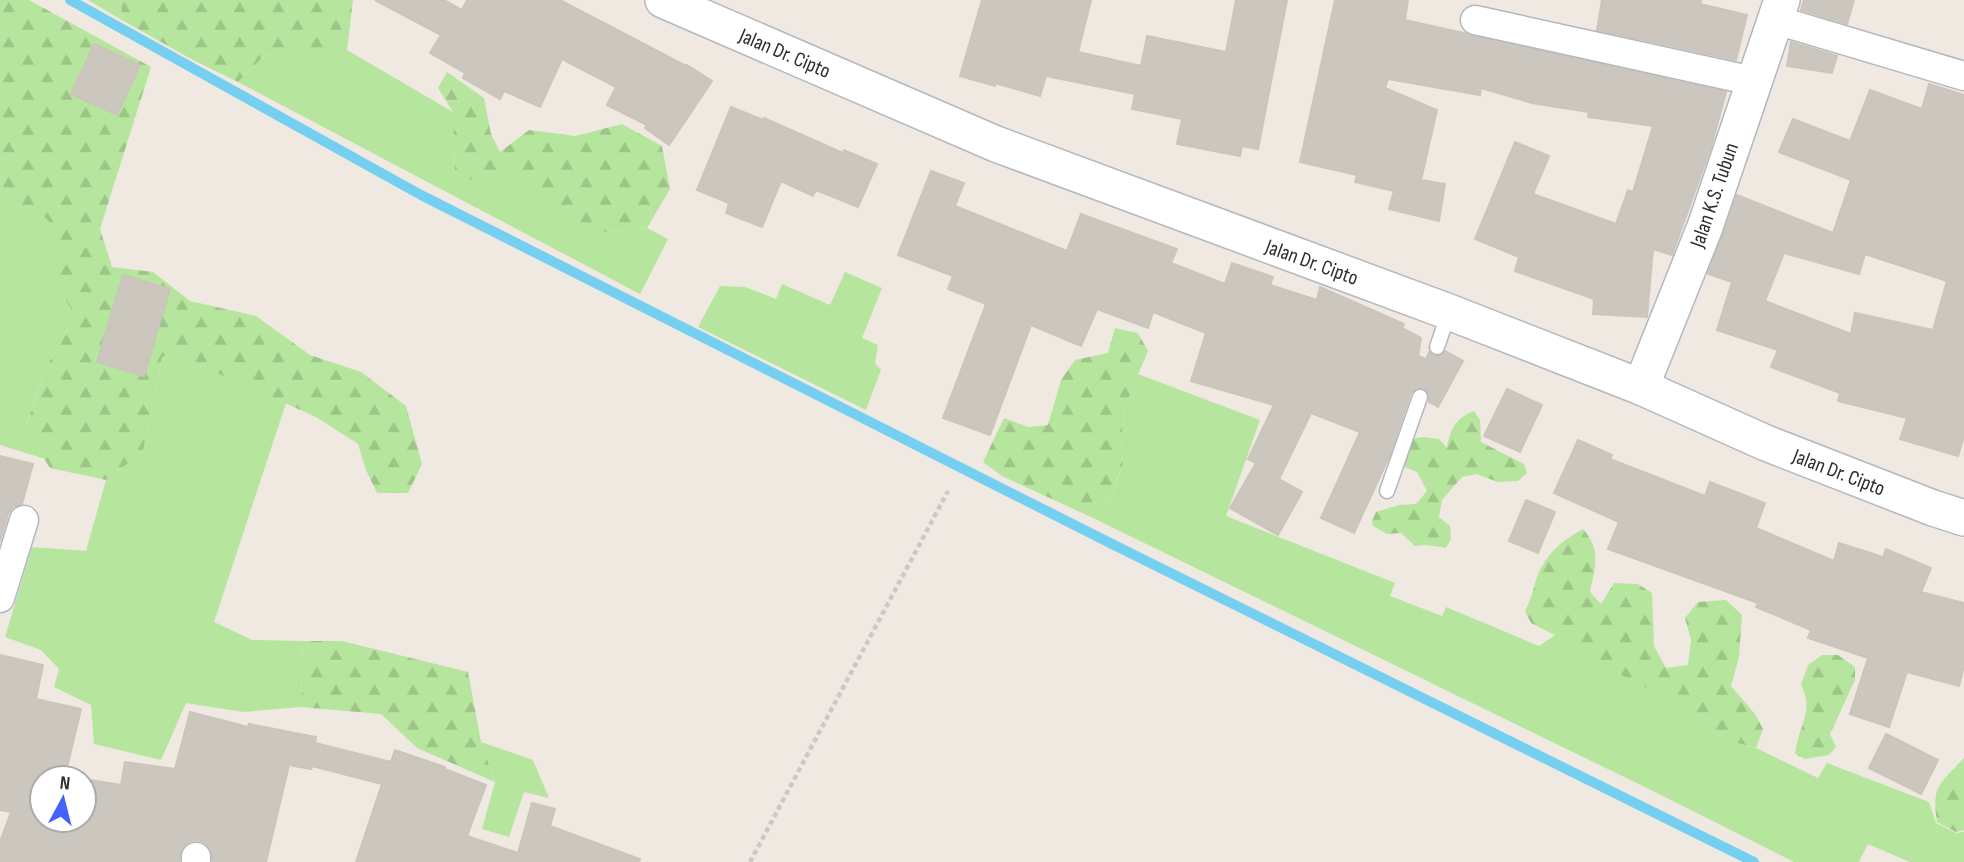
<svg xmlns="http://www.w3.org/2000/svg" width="1964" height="862" font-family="'Sofia Sans Condensed',sans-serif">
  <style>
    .grass { fill: #b6e59e }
    .forest { fill: url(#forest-firs) }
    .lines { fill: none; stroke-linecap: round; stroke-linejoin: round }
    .stream { stroke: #75cff0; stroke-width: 10 }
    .building { fill: #cbc7bf; stroke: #cbc5ba; stroke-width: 2; fill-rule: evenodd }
    .service-casing { stroke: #b4b7c1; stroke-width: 17 }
    .minor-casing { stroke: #b4b7c1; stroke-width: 31 }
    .tertiary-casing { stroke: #b4b7c1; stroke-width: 38 }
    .path { stroke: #c9c9c9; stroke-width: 4.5; stroke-dasharray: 5 3.5; stroke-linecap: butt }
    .service { stroke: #fff; stroke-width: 14 }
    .minor { stroke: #fff; stroke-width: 28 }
    .tertiary { stroke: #fff; stroke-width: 35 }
    .labels { text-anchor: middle; stroke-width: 6; stroke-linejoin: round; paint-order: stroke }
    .street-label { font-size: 21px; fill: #2e2e2e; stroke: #fff }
  </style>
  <defs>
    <pattern id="forest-firs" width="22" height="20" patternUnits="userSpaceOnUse" patternTransform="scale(1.75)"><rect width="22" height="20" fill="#b6e59e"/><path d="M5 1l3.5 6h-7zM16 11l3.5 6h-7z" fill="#9dc588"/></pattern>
  </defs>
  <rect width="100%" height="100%" fill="#efe9e1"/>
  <g class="grass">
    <polygon points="88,0 121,0 122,20"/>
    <polygon points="298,50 347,50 453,112 455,177 515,158 605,232 647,228 668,239 640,294 238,82 264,56"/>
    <polygon points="0,199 46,218 61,237 50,273 75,316 47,366 25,427 45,459 0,445"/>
    <polygon points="845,272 882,288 862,338 878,345 875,363 881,370 866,410 698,327 720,286 745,287 776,299 782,284 830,305"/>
    <polygon points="175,354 286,403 214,622 252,640 303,641 301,707 243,712 186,703 161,760 94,744 91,705 54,687 59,669 41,650 5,637 32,547 86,551 106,480 143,452 162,357"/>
    <polygon points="1138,374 1260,420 1226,516 1395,583 1390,596 1442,616 1446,607 1539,646 1555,635 1577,654 1664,696 1686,720 1734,742 1756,748 1818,778 1827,763 1929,802 1936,823 1956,833 1964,832 1964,862 1910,862 1868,844 1859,862 1794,862 1657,793 1093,518 1105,511 1123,465 1121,440 1125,406"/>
    <polygon points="481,742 533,760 549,798 524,792 509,837 482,829 495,782"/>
  </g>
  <g class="forest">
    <polygon points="0,0 29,0 151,67 100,229 112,267 153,272 190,301 256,316 310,355 361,372 406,406 422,464 408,493 377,493 366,470 358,444 316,417 175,354 162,357 143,452 106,480 50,468 25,428 47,366 75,316 50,273 60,237 46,218 0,199"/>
    <polygon points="121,0 353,0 347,50 298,50 264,56 238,82 193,60 122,20"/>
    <polygon points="447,72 484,98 491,134 500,152 529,130 575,136 622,124 662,146 670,189 647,228 605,232 547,208 515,159 496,183 455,177 453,112 438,88"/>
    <polygon points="1115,328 1138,333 1148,351 1125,406 1121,440 1123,464 1105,511 1093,518 1002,476 983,462 1004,418 1028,427 1048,425 1061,380 1075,360 1108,353"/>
    <path d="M1474,411L1480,420L1481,442L1524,464L1527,473L1518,481L1498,482L1476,474L1462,477L1442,500L1439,517L1450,526L1451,539L1446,548L1427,545L1415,546L1401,533L1387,534L1373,526L1372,521L1376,512L1399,505L1416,504L1427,491L1417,472L1401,465L1410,439L1424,437L1439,439L1447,448C1450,429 1456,418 1474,411Z"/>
    <path d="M1583,529C1602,551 1595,566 1590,592L1601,604L1614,583L1638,584L1652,593L1654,646L1666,668L1688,665L1691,640L1685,618L1698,602L1726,600L1742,615L1739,657L1731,686L1755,714L1763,729L1756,748L1734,742L1686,720L1664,696L1577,654L1555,635L1531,623L1525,611C1533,597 1534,581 1541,568C1551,549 1565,539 1583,529Z"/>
    <polygon points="303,641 342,641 468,672 481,742 495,782 417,748 381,714 301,707"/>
    <path d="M1822,655H1838L1855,667V680L1830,734L1836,747L1829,755L1805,759L1795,754C1798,727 1815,710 1801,685L1808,665Z"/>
    <path d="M1964,758V830L1956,832L1937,822C1931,785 1941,783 1964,758Z"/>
  </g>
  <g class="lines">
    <polyline class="stream" points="70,0 421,195 1112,544 1754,862"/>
  </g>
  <g class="building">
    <polygon points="375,0 444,0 462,10 467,0 560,0 686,66 687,65 712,81 669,145 645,128 647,125 607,105 616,87 562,59 540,107 504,91 500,99 463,78 465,73 430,53 441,35"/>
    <polygon points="982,0 1091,0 1078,52 1141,66 1147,36 1226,52 1236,0 1287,0 1258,149 1242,146 1240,156 1177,144 1182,119 1132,109 1135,94 1046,76 1040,96 995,83 995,86 960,76"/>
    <polygon points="1335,0 1408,0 1405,20 1726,92 1711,147 1672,255 1653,249 1647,317 1593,314 1594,299 1515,271 1519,257 1475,239 1515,142 1549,156 1533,194 1616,224 1628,190 1633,192 1653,126 1588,117 1589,112 1532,103 1481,88 1480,95 1388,79 1385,88 1437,110 1421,180 1445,184 1439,221 1389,209 1394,191 1355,182 1357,175 1300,162"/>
    <polygon points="1602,0 1701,0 1700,4 1747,15 1736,60 1597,30"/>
    <polygon points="1804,0 1854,0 1847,24 1801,10"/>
    <polygon points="1791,42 1837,56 1832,73 1787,66"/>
    <polygon points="94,44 140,65 117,115 71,94"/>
    <path d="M1929,84L1964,95V436L1958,456L1900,439L1907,418L1838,401L1840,393L1771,367L1778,350L1717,330L1732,282L1708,274L1737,195L1833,233L1851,180L1779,152L1793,119L1850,141L1870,90L1922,109ZM1784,253L1859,274L1865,254L1947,281L1933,330L1855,313L1851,334L1765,301Z"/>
    <polygon points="731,107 763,120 764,118 843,153 844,150 877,164 858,207 816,190 813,196 781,181 762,227 726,213 729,203 697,190"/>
    <polygon points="931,171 964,183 955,206 1067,251 1081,214 1177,249 1171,263 1225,284 1232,263 1273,277 1270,285 1317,300 1320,287 1404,324 1402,328 1421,338 1418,356 1426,359 1429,352 1438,356 1445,351 1463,361 1438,407 1429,402 1429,395 1424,388 1418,388 1411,393 1389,457 1354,533 1321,518 1360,432 1311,413 1279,479 1302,492 1278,535 1230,508 1256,463 1248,459 1274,405 1191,381 1206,333 1153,312 1148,328 1097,309 1081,346 1031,325 990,435 943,418 986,304 948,289 953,276 898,255"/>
    <polygon points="123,275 170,289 144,376 97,362"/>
    <polygon points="1507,389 1542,405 1520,452 1484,436"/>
    <polygon points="1578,440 1612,455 1610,459 1705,496 1710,482 1765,503 1756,528 1834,561 1839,543 1883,557 1886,549 1931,568 1921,592 1964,603 1964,665 1959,686 1907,672 1889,727 1850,714 1868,658 1808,638 1811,630 1756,607 1758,603 1608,549 1619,522 1554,493"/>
    <polygon points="0,456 33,464 22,504 13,507 8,514 0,541"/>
    <polygon points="1526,500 1555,512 1538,553 1509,541"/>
    <polygon points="0,655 43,665 36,699 81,709 65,776 79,778 42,778 42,820 84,820 84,779 121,785 125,762 175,769 190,712 248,727 249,724 316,737 315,743 391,762 395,750 445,767 445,769 486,785 467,836 518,853 532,803 555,809 550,826 640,859 639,862 356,862 382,784 312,766 311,769 289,765 266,862 213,862 210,848 204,842 197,840 188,842 182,848 179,862 0,862 0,842 11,812 0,810"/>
    <polygon points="1886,734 1938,760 1921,794 1869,768"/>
  </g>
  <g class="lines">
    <defs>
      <g id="service">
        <polyline points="1437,347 1449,312"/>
        <polyline points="1387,491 1420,397"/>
      </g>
      <g id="minor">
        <polyline points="1475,20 1753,81"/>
        <polyline points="1776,20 1964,76"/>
        <polyline points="0,598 24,520"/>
        <polyline points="196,862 196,857"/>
      </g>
      <g id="tertiary">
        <polyline points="663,0 996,144 1449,312 1641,387 1766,443 1933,508 1964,518"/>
        <polyline points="1641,387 1705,227 1782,0"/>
      </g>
    </defs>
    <use href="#service" class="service-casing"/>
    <use href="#minor" class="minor-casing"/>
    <use href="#tertiary" class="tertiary-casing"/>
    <polyline class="path" points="750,862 948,491"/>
    <use href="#service" class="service"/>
    <use href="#minor" class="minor"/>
    <use href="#tertiary" class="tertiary"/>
  </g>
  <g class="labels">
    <g class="street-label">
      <text transform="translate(785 53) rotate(23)" y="7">Jalan Dr. Cipto</text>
      <text transform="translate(1714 195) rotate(-71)" y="7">Jalan K.S. Tubun</text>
      <text transform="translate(1312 262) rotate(20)" y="7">Jalan Dr. Cipto</text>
      <text transform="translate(1839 472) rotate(21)" y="7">Jalan Dr. Cipto</text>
    </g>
  </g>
  <g transform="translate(63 799) rotate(7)"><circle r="33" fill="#ffffff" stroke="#ababab" stroke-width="2"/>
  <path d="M0-5L12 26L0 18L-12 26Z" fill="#4264fb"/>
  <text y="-10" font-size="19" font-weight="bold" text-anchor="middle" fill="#2e2e2e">N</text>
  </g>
</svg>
